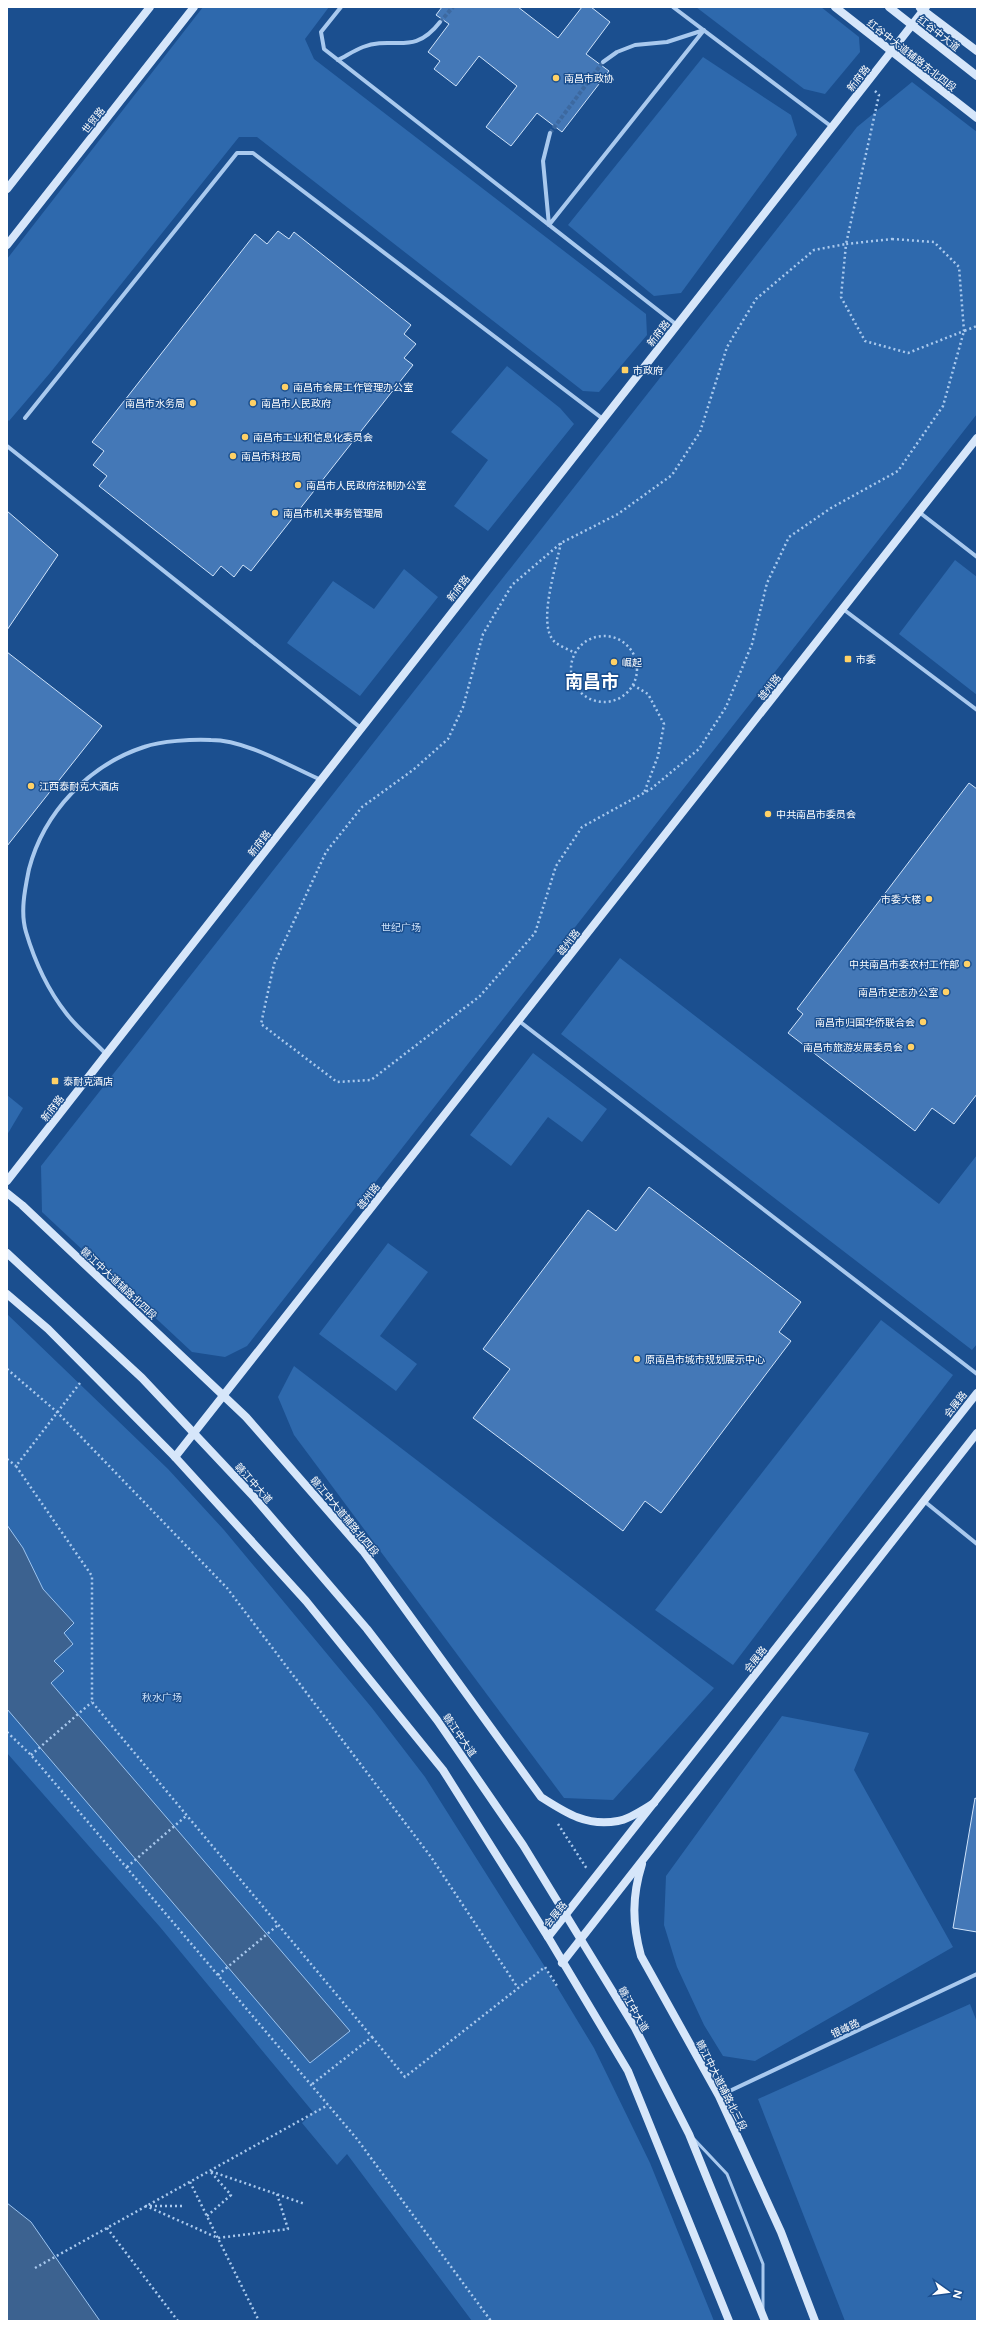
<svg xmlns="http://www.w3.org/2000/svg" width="984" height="2328" font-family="Figtree,'Noto Sans SC',sans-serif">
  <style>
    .green { fill: #2e69ad }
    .water { fill: #3c6290; stroke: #9cc4f0 }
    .building { fill: #4478b7; stroke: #cfe3fa }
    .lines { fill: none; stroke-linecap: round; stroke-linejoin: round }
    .street-tunnel { stroke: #3d69a0; stroke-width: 4; stroke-dasharray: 4 2; stroke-linecap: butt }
    .path { stroke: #a9c9ee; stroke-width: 2.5; stroke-dasharray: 2 3; stroke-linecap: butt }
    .lane { stroke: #a9c9ee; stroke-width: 3 }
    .street { stroke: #a9c9ee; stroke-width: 4 }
    .secondary { stroke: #d6e6fa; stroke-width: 8 }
    .poi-dot { fill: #ffd166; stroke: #1b4f8f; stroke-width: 1.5 }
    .labels { text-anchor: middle; stroke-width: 3; stroke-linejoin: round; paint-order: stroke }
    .street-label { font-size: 10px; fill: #fff; stroke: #1b4f8f }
    .poi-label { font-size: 10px; fill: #fff; stroke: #1b4f8f; text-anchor: start }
    .park-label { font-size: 10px; fill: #cfe3fa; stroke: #1b4f8f }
    .town-label { font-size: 18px; font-weight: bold; fill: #fff; stroke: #1b4f8f }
  </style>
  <rect width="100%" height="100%" fill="#1b4f8f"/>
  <g class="green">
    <polygon points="203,7 329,7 305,39 314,59 646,314 647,335 599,392 583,391 257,137 239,137 50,373 9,421 7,419 7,259"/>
    <polygon points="696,7 821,7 859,37 860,52 825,94 804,89"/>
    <polygon points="703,57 791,115 797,135 681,293 654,296 568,225"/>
    <polygon points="912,82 977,132 977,414 247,1346 225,1357 192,1352 42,1212 41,1166 857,127"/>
    <polygon points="507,366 560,408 574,424 488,531 454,506 488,460 451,432"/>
    <polygon points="955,560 977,577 977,695 899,634"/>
    <polygon points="404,569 438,597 360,696 287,643 333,581 374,609"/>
    <polygon points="620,958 939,1204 977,1155 977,1344 972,1350 561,1034"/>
    <polygon points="533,1053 607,1109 582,1142 548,1117 511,1166 470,1135"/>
    <polygon points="7,1095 23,1108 7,1135"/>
    <polygon points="388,1243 428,1272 380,1336 417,1364 396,1391 319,1334"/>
    <polygon points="7,1314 168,1469 224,1530 372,1708 425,1777 545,1967 594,2048 650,2163 714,2321 472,2321 347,2154 337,2165 302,2123 313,2112 160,1927 7,1753"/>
    <polygon points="881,1320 953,1375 733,1665 655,1610"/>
    <polygon points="294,1366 714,1688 613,1800 564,1798 294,1435 278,1397"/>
    <polygon points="782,1716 869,1733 854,1770 953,1947 755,2061 723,2056 704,2025 677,1967 664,1925 666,1876"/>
    <polygon points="970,2004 977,2022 977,2321 845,2321 758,2099"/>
  </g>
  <g class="water">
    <polygon points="7,1525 23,1548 43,1589 74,1623 64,1633 73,1644 54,1661 64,1671 51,1683 350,2031 310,2063 7,1709"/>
    <polygon points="7,2203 31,2222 100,2321 7,2321"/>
  </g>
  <g class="building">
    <polygon points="442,7 518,7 558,38 582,7 591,7 610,22 586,54 609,71 562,132 537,113 511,146 486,127 517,86 479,56 456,86 434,69 440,61 428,52 449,24 436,15"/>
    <polygon points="278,231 289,239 294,232 411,325 404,334 416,344 404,358 413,365 251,571 243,565 234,577 221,566 213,576 99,486 107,476 93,465 104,451 92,442 255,234 267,244"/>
    <polygon points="7,511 58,555 7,630"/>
    <polygon points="7,652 102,726 7,846"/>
    <polygon points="969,783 977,789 977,1094 954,1124 932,1108 915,1131 788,1033 803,1014 797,1009"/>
    <polygon points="649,1187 801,1302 779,1332 791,1341 661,1513 645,1501 623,1531 473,1418 510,1369 483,1349 588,1210 616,1231"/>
    <polygon points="975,1798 977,1799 977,1932 953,1928"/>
  </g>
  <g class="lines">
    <g class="street-tunnel">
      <polyline points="440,22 453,7"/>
      <polyline points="550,133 603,62"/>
    </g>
    <g class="path">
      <polyline points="875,91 879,95 846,244 814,250 756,299 727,347 700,432 672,475 618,514 561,543 512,585 483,634 463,707 448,739 413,770 362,807 326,852 274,964 261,1024 337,1082 371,1080 480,996 535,933 556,866 582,827 651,789 699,749 726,707 752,644 767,583 789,537 831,508 898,471 943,406 964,331 977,326"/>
      <polygon points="892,239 934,242 959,267 964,331 908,353 865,341 841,297 846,244"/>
      <path d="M561,543C556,566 538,622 553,640C558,646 568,649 575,653"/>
      <circle cx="604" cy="669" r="33"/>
      <polyline points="633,685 648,694 664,724 658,756 644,793"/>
      <polyline points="7,1369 57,1412 227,1588 431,1857 518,1988"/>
      <polyline points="80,1383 16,1466 92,1576 92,1702 372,2037 311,2085"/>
      <polyline points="7,1459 16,1466"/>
      <polyline points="7,1732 31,1755 357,2139 491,2321"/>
      <polyline points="31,1755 92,1702"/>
      <polyline points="558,1824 587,1869"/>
      <polyline points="127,1867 186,1816"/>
      <polyline points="218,1975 278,1925"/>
      <polyline points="372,2037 405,2077 545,1967 557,1986"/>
      <polyline points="190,2182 259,2321"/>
      <polyline points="182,2206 146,2206 218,2238 288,2229 277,2194"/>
      <polyline points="207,2216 231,2195 210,2171 305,2204"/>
      <polyline points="107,2228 178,2321"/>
      <polyline points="35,2268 328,2105"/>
    </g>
    <polyline class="lane" points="694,2139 727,2174 763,2264 763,2310"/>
    <g class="street">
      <polyline points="341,7 321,32 324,49 677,325"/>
      <polyline points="673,7 832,127"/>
      <path d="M338,60C346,56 355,50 363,47C394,35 413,57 440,22"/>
      <polyline points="550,133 543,161 549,225 704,30 667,42 635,45 617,52 603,62"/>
      <polyline points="25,418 237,153 253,153 603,419"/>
      <polyline points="7,446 361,728"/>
      <polyline points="919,512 977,557"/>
      <polyline points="843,609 977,710"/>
      <polyline points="519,1021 977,1374"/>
      <path d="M106,1054C93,1040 77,1028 66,1013C48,990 34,959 26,932C20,912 25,889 29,869C44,812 89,765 144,747C161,741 193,739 211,740C246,740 289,766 321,780"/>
      <polyline points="924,1501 977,1544"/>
      <polyline points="719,2096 977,1974"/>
    </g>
    <g class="secondary">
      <polyline points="835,7 977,118"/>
      <polyline points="889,7 977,76"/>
      <polyline points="920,8 977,51"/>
      <polyline points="7,189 150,7"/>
      <polyline points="7,245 194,7"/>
      <polyline points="7,1181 926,7"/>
      <path d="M7,1193L22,1205L246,1417L363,1551L541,1797C566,1813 587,1827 618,1821C630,1819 644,1809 654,1803"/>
      <polyline points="7,1253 142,1378 253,1496 367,1629 437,1720 523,1845 635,2028 689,2134 765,2321"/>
      <polyline points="7,1294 48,1329 175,1457 306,1601 443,1770 548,1937 628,2071 729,2321"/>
      <polyline points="175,1457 977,438"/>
      <path d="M642,1864C632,1896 632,1923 641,1956L719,2096L781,2232L815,2321"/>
      <polyline points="548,1937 977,1393"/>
      <polyline points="562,1963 977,1433"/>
    </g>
  </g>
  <g class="poi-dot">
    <circle cx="556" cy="78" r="4"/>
    <rect x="621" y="366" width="8" height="8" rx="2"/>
    <circle cx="285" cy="387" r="4"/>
    <circle cx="193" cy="403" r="4"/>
    <circle cx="253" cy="403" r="4"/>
    <circle cx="245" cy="437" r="4"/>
    <circle cx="233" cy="456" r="4"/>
    <circle cx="298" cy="485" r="4"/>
    <circle cx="275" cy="513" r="4"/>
    <rect x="844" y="655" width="8" height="8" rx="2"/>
    <circle cx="614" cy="662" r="4"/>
    <circle cx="31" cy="786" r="4"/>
    <circle cx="768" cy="814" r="4"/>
    <circle cx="929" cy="899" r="4"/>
    <circle cx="967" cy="964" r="4"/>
    <circle cx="946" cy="992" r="4"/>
    <circle cx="923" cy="1022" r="4"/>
    <circle cx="911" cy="1047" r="4"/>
    <rect x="51" y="1077" width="8" height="8" rx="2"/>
    <circle cx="637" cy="1359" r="4"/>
  </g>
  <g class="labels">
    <g class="street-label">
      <text transform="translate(939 33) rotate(38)" y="4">红谷中大道</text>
      <text transform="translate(912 55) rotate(38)" y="4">红谷中大道辅路东北四段</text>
      <text transform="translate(858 78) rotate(-52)" y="4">新府路</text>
      <text transform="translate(93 120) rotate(-52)" y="4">世贸路</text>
      <text transform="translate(658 333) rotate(-52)" y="4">新府路</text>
      <text transform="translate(458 588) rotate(-52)" y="4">新府路</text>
      <text transform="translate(769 687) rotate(-52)" y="4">雄州路</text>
      <text transform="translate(259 843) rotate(-52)" y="4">新府路</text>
      <text transform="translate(568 942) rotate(-52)" y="4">雄州路</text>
      <text transform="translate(52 1108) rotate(-52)" y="4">新府路</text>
      <text transform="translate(368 1196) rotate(-52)" y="4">雄州路</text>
      <text transform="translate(119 1283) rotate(43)" y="4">赣江中大道辅路北四段</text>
      <text transform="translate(955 1404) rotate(-52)" y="4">会展路</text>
      <text transform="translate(254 1483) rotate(48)" y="4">赣江中大道</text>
      <text transform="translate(345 1516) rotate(50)" y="4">赣江中大道辅路北四段</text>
      <text transform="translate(755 1659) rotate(-52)" y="4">会展路</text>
      <text transform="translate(460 1735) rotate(55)" y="4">赣江中大道</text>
      <text transform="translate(555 1914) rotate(-51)" y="4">会展路</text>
      <text transform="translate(634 2009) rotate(60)" y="4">赣江中大道</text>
      <text transform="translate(845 2028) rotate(-25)" y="4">银峰路</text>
      <text transform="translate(722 2085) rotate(63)" y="4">赣江中大道辅路北三段</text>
    </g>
    <g class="poi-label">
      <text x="564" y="82">南昌市政协</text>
      <text x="633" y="374">市政府</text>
      <text x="293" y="391">南昌市会展工作管理办公室</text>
      <text x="185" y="407" text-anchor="end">南昌市水务局</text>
      <text x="261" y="407">南昌市人民政府</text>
      <text x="253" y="441">南昌市工业和信息化委员会</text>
      <text x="241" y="460">南昌市科技局</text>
      <text x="306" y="489">南昌市人民政府法制办公室</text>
      <text x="283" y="517">南昌市机关事务管理局</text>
      <text x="856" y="663">市委</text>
      <text x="622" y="666">崛起</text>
      <text x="39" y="790">江西泰耐克大酒店</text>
      <text x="776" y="818">中共南昌市委员会</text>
      <text x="921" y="903" text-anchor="end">市委大楼</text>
      <text x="959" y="968" text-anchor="end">中共南昌市委农村工作部</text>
      <text x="938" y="996" text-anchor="end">南昌市史志办公室</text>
      <text x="915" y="1026" text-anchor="end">南昌市归国华侨联合会</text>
      <text x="903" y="1051" text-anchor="end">南昌市旅游发展委员会</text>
      <text x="63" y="1085">泰耐克酒店</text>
      <text x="645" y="1363">原南昌市城市规划展示中心</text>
    </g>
    <g class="park-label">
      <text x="401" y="931">世纪广场</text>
      <text x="162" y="1701">秋水广场</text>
    </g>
    <g class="town-label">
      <text x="592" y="688">南昌市</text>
    </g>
  </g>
  <rect width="984" height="2328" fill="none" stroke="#ffffff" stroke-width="16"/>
  <g transform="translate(948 2292) rotate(104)" stroke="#1b4f8f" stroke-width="3" paint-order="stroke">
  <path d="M0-3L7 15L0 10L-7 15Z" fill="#ffffff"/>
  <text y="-6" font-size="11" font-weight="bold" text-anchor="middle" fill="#ffffff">N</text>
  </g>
</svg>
